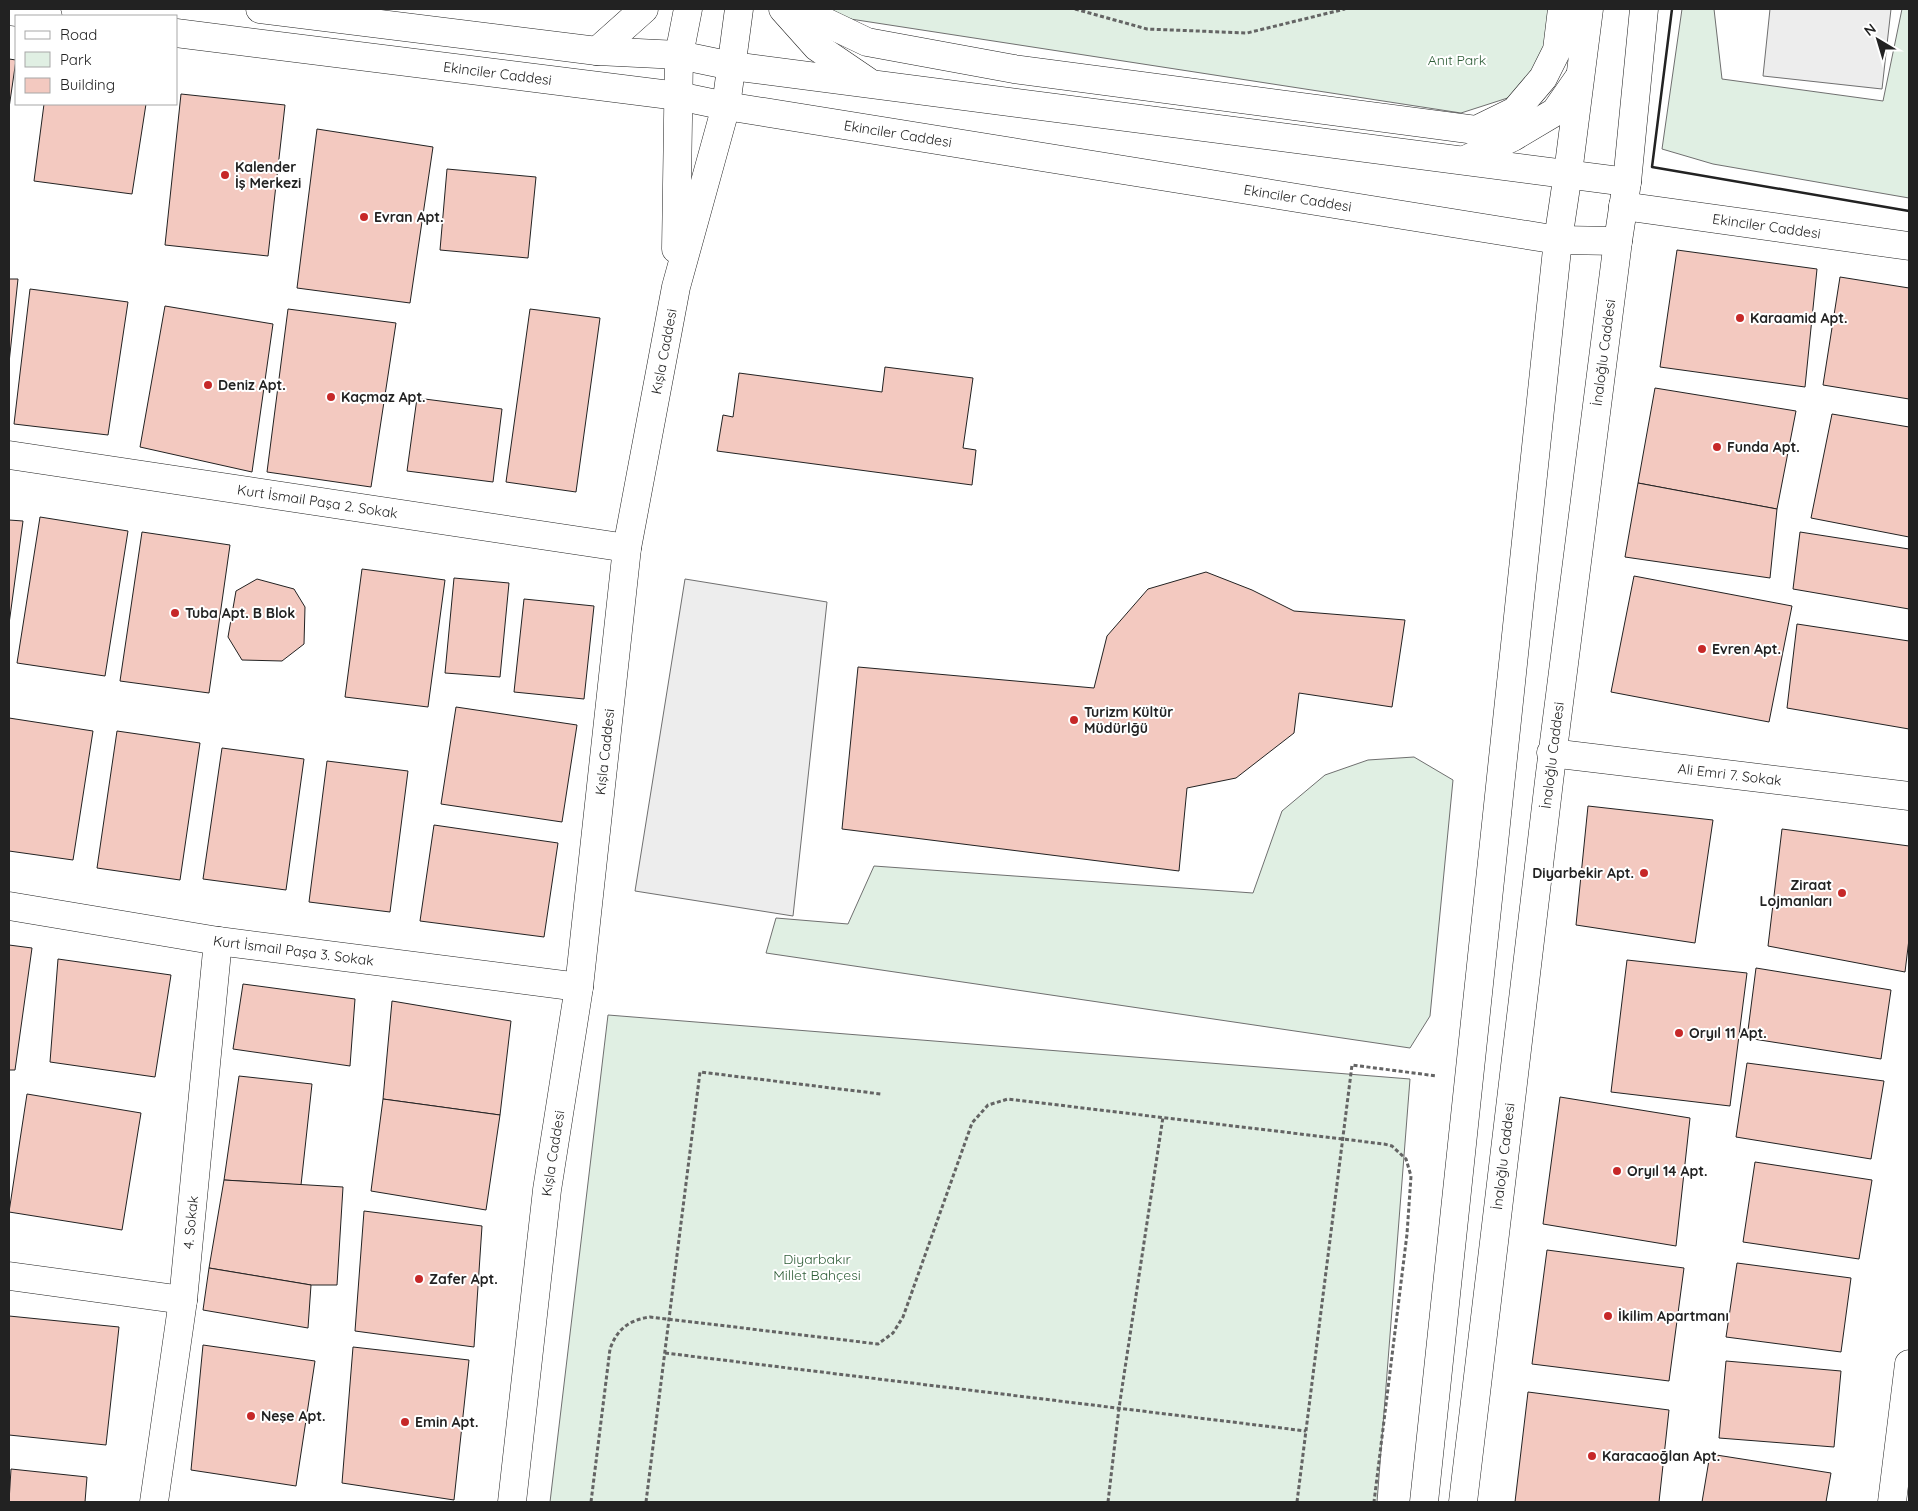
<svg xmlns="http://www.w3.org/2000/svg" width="1918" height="1511" font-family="Quicksand,sans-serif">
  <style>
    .green { fill: #e0efe3; stroke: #6f6f6f }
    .parking { fill: #ededed; stroke: #6f6f6f }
    .building { fill: #f3c9c0; stroke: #222 }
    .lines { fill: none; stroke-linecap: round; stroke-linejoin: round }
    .street-casing { stroke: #222; stroke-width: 29 }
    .secondary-casing { stroke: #222; stroke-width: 29 }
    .path { stroke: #646464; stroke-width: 3; stroke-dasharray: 4 2.5; stroke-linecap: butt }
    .street { stroke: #fff; stroke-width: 28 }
    .secondary { stroke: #fff; stroke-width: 28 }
    .wall { stroke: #222; stroke-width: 2.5 }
    .poi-dot { fill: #c62828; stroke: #fff; stroke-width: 2 }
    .labels { text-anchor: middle; stroke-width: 4; stroke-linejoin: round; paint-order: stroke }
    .park-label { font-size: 14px; fill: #2f5e38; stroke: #fff }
    .street-label { font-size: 14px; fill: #222; stroke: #fff }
    .poi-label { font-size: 14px; font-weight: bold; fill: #222; stroke: #fff; text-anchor: start }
  </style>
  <rect width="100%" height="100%" fill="#fff"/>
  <g class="green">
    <polygon points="825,9 1549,9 1545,47 1520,94 1461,113 831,16"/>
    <polygon points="1682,9 1714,9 1722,79 1883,101 1902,9 1909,9 1909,198 1713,164 1662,149"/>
    <polygon points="1414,757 1453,780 1430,1016 1410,1048 766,953 776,918 848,924 874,866 1253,893 1282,811 1325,775 1368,760"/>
    <polygon points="608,1015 1410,1079 1377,1502 550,1502"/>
  </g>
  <g class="parking">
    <polygon points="1770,9 1891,9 1882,89 1763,76"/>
    <polygon points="685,579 827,602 793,916 635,891"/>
  </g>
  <g class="building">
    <polygon points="9,59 16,60 9,108"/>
    <polygon points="181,94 285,105 268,256 165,245"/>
    <polygon points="44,104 146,104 132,194 34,181"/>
    <polygon points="317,129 433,147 410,303 297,288"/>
    <polygon points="447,169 536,177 528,258 440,250"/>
    <polygon points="1677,250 1817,269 1805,387 1660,367"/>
    <polygon points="1840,277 1909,288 1909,399 1823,385"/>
    <polygon points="9,279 18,279 9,363"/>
    <polygon points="30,289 128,302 108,435 14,424"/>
    <polygon points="165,306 273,324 252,472 140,447"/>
    <polygon points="288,309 396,323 371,487 267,472"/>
    <polygon points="530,309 600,318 576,492 506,482"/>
    <polygon points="885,367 973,378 963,448 976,450 972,485 717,451 723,415 733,417 739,373 882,392"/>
    <polygon points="1655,388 1796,411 1777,509 1638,483"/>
    <polygon points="417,398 502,409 493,482 407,471"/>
    <polygon points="1832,414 1909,427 1909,537 1811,518"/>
    <polygon points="1638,483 1777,509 1770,578 1625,557"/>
    <polygon points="40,517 128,531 105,676 17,663"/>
    <polygon points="9,520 23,521 9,624"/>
    <polygon points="142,532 230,545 209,693 120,681"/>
    <polygon points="1800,532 1909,549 1909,609 1793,589"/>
    <polygon points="362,569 445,580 428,707 345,697"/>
    <polygon points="1206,572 1252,590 1294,611 1405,620 1392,707 1299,693 1294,733 1236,778 1187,788 1179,871 842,829 858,667 1094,688 1107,636 1148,589"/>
    <polygon points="1634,576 1792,606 1769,722 1611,692"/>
    <polygon points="454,578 509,583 500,677 445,673"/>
    <polygon points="257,579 294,589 305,607 304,644 282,661 242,660 228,637 236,591"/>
    <polygon points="524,599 594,606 584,699 514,692"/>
    <polygon points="1797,624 1909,641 1909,729 1787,708"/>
    <polygon points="456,707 577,725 562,822 441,804"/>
    <polygon points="9,718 93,731 73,860 9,851"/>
    <polygon points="117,731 200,743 180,880 97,868"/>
    <polygon points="222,748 304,759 286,890 203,879"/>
    <polygon points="327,761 408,771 390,912 309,902"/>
    <polygon points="1588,806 1713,820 1695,943 1576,925"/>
    <polygon points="434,825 558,843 544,937 420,921"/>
    <polygon points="1782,829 1909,846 1909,939 1905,972 1768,946"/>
    <polygon points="9,945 32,948 15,1070 9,1070"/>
    <polygon points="58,959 171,975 155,1077 50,1062"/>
    <polygon points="1627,960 1747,973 1730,1106 1611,1092"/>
    <polygon points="1756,968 1891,990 1881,1059 1747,1038"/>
    <polygon points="243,984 355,999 350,1066 233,1049"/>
    <polygon points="392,1001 511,1021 500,1115 383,1099"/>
    <polygon points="1747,1063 1884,1081 1871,1159 1736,1137"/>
    <polygon points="239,1076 312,1084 301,1185 224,1180"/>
    <polygon points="27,1094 141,1113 122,1230 9,1212"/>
    <polygon points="1560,1097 1690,1118 1676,1246 1543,1224"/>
    <polygon points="383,1099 500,1115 486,1210 371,1191"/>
    <polygon points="1755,1162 1872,1180 1859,1259 1743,1242"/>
    <polygon points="224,1180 343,1187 337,1285 311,1285 209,1268"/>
    <polygon points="364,1211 482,1226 474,1347 355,1331"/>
    <polygon points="1547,1250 1684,1268 1669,1381 1532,1364"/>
    <polygon points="1737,1263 1851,1278 1841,1352 1726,1337"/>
    <polygon points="209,1268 311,1285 308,1328 203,1310"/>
    <polygon points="9,1316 119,1327 106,1445 9,1435"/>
    <polygon points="203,1345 315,1361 296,1486 191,1470"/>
    <polygon points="353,1347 469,1360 454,1500 342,1483"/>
    <polygon points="1726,1361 1841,1371 1834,1447 1719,1438"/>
    <polygon points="1528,1392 1669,1410 1659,1502 1515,1502"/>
    <polygon points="1710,1454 1831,1473 1826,1502 1702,1502"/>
    <polygon points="11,1469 87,1477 85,1502 9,1502"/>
  </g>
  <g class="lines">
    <defs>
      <g id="street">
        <polyline points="812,9 821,20 867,42 1014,69 1476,130 1515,111 1543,78 1557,50 1562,9"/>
        <path id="s1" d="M9,455L627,548"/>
        <path id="s2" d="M1551,753L1909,796"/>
        <path id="s3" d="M9,906L218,941L579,987"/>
        <polyline points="9,1276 183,1300"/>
        <path id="s4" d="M154,1502L183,1300L218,941"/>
      </g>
      <g id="secondary">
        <polyline points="260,9 597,51 679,55 732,66 1627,182"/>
        <polyline points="783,9 817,47 867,81"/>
        <polyline points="9,11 48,16"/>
        <path id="s5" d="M176,33L678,96L726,106L1558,240L1618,241"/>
        <polyline points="597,51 644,9"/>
        <polyline points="1465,160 1513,137 1555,112 1578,79"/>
        <path id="s6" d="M1623,206L1909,246"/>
        <polyline points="676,249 679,55 688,9"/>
        <path id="s7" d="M512,1502L547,1190L579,987L627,548L676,287L726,106L739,9"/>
        <polyline points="1424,1502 1558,240 1568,173 1589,9"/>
        <path id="s8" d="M1463,1502C1511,1081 1563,661 1618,241L1627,182L1644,9"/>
        <polyline points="1892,1502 1909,1364"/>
      </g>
    </defs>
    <use href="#street" class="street-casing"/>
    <use href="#secondary" class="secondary-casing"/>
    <g class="path">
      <polyline points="1075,9 1147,29 1247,33 1345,9"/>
      <polyline points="665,1353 1306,1431"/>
      <path d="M591,1502L610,1349C617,1329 629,1320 650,1317L878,1344L893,1333L903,1317L972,1123L988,1105L1008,1099L1384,1144L1392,1146L1406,1159L1411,1176L1407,1234L1374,1502"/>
      <polyline points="646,1502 700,1072 881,1094"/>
      <polyline points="1108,1502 1119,1408 1163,1117"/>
      <polyline points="1297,1502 1352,1065 1437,1076"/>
    </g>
    <use href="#street" class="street"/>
    <use href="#secondary" class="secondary"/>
    <polyline class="wall" points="1672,9 1652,167 1909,211"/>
  </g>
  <g class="poi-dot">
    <circle cx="225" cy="175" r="5"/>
    <circle cx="364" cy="217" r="5"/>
    <circle cx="1740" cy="318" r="5"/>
    <circle cx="208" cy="385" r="5"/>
    <circle cx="331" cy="397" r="5"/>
    <circle cx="1717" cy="447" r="5"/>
    <circle cx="175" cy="613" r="5"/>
    <circle cx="1702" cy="649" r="5"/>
    <circle cx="1074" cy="720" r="5"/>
    <circle cx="1644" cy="873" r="5"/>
    <circle cx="1842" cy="893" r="5"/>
    <circle cx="1679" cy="1033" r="5"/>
    <circle cx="1617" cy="1171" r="5"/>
    <circle cx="419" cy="1279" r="5"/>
    <circle cx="1608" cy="1316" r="5"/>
    <circle cx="251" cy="1416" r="5"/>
    <circle cx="405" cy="1422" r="5"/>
    <circle cx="1592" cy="1456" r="5"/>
  </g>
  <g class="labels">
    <g class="park-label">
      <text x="1457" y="65">Anıt Park</text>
      <text x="817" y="1264">Diyarbakır<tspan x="817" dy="16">Millet Bahçesi</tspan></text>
    </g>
    <g class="street-label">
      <text dy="5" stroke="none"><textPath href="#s5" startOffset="324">Ekinciler Caddesi</textPath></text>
      <text dy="5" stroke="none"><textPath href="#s5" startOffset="729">Ekinciler Caddesi</textPath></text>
      <text dy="5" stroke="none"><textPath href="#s5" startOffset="1134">Ekinciler Caddesi</textPath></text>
      <text dy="5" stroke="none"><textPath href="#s6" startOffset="145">Ekinciler Caddesi</textPath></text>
      <text dy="5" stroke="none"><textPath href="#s7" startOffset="1161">Kışla Caddesi</textPath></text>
      <text dy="5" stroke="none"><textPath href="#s8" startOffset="1158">İnaloğlu Caddesi</textPath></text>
      <text dy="5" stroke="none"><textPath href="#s1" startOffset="312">Kurt İsmail Paşa 2. Sokak</textPath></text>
      <text dy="5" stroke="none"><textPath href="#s7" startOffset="756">Kışla Caddesi</textPath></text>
      <text dy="5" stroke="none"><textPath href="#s8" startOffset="752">İnaloğlu Caddesi</textPath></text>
      <text dy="5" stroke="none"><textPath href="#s2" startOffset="180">Ali Emri 7. Sokak</textPath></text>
      <text dy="5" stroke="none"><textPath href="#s3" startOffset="288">Kurt İsmail Paşa 3. Sokak</textPath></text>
      <text dy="5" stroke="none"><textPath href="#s7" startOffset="351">Kışla Caddesi</textPath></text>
      <text dy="5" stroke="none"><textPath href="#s8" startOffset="348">İnaloğlu Caddesi</textPath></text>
      <text dy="5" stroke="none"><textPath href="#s4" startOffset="282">4. Sokak</textPath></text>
    </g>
    <g class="poi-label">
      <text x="235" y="172">Kalender<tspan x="235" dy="16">İş Merkezi</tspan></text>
      <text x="374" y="222">Evran Apt.</text>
      <text x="1750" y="323">Karaamid Apt.</text>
      <text x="218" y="390">Deniz Apt.</text>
      <text x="341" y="402">Kaçmaz Apt.</text>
      <text x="1727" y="452">Funda Apt.</text>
      <text x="185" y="618">Tuba Apt. B Blok</text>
      <text x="1712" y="654">Evren Apt.</text>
      <text x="1084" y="717">Turizm Kültür<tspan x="1084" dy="16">Müdürlğü</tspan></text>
      <text x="1634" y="878" text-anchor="end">Diyarbekir Apt.</text>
      <text x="1832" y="890" text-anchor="end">Ziraat<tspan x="1832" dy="16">Lojmanları</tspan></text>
      <text x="1689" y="1038">Oryıl 11 Apt.</text>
      <text x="1627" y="1176">Oryıl 14 Apt.</text>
      <text x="429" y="1284">Zafer Apt.</text>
      <text x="1618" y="1321">İkilim Apartmanı</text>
      <text x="261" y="1421">Neşe Apt.</text>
      <text x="415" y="1427">Emin Apt.</text>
      <text x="1602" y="1461">Karacaoğlan Apt.</text>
    </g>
  </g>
  <rect width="1918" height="1511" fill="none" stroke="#222222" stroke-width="20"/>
  <rect x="15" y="15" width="162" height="90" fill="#ffffff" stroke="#a7a7a7"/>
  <rect x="25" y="31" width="25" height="8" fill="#ffffff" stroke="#a7a7a7"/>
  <text x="60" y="40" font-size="15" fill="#222222">Road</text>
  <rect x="25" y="52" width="25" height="15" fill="#e0efe3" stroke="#a7a7a7"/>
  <text x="60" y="65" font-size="15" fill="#222222">Park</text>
  <rect x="25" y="78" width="25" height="15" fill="#f3c9c0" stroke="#a7a7a7"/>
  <text x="60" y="90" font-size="15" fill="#222222">Building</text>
  <g transform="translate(1878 40) rotate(322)" stroke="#ffffff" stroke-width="4" paint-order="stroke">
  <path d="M0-4L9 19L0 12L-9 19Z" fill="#222222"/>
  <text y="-8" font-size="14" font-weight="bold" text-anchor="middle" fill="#222222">N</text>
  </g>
</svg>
